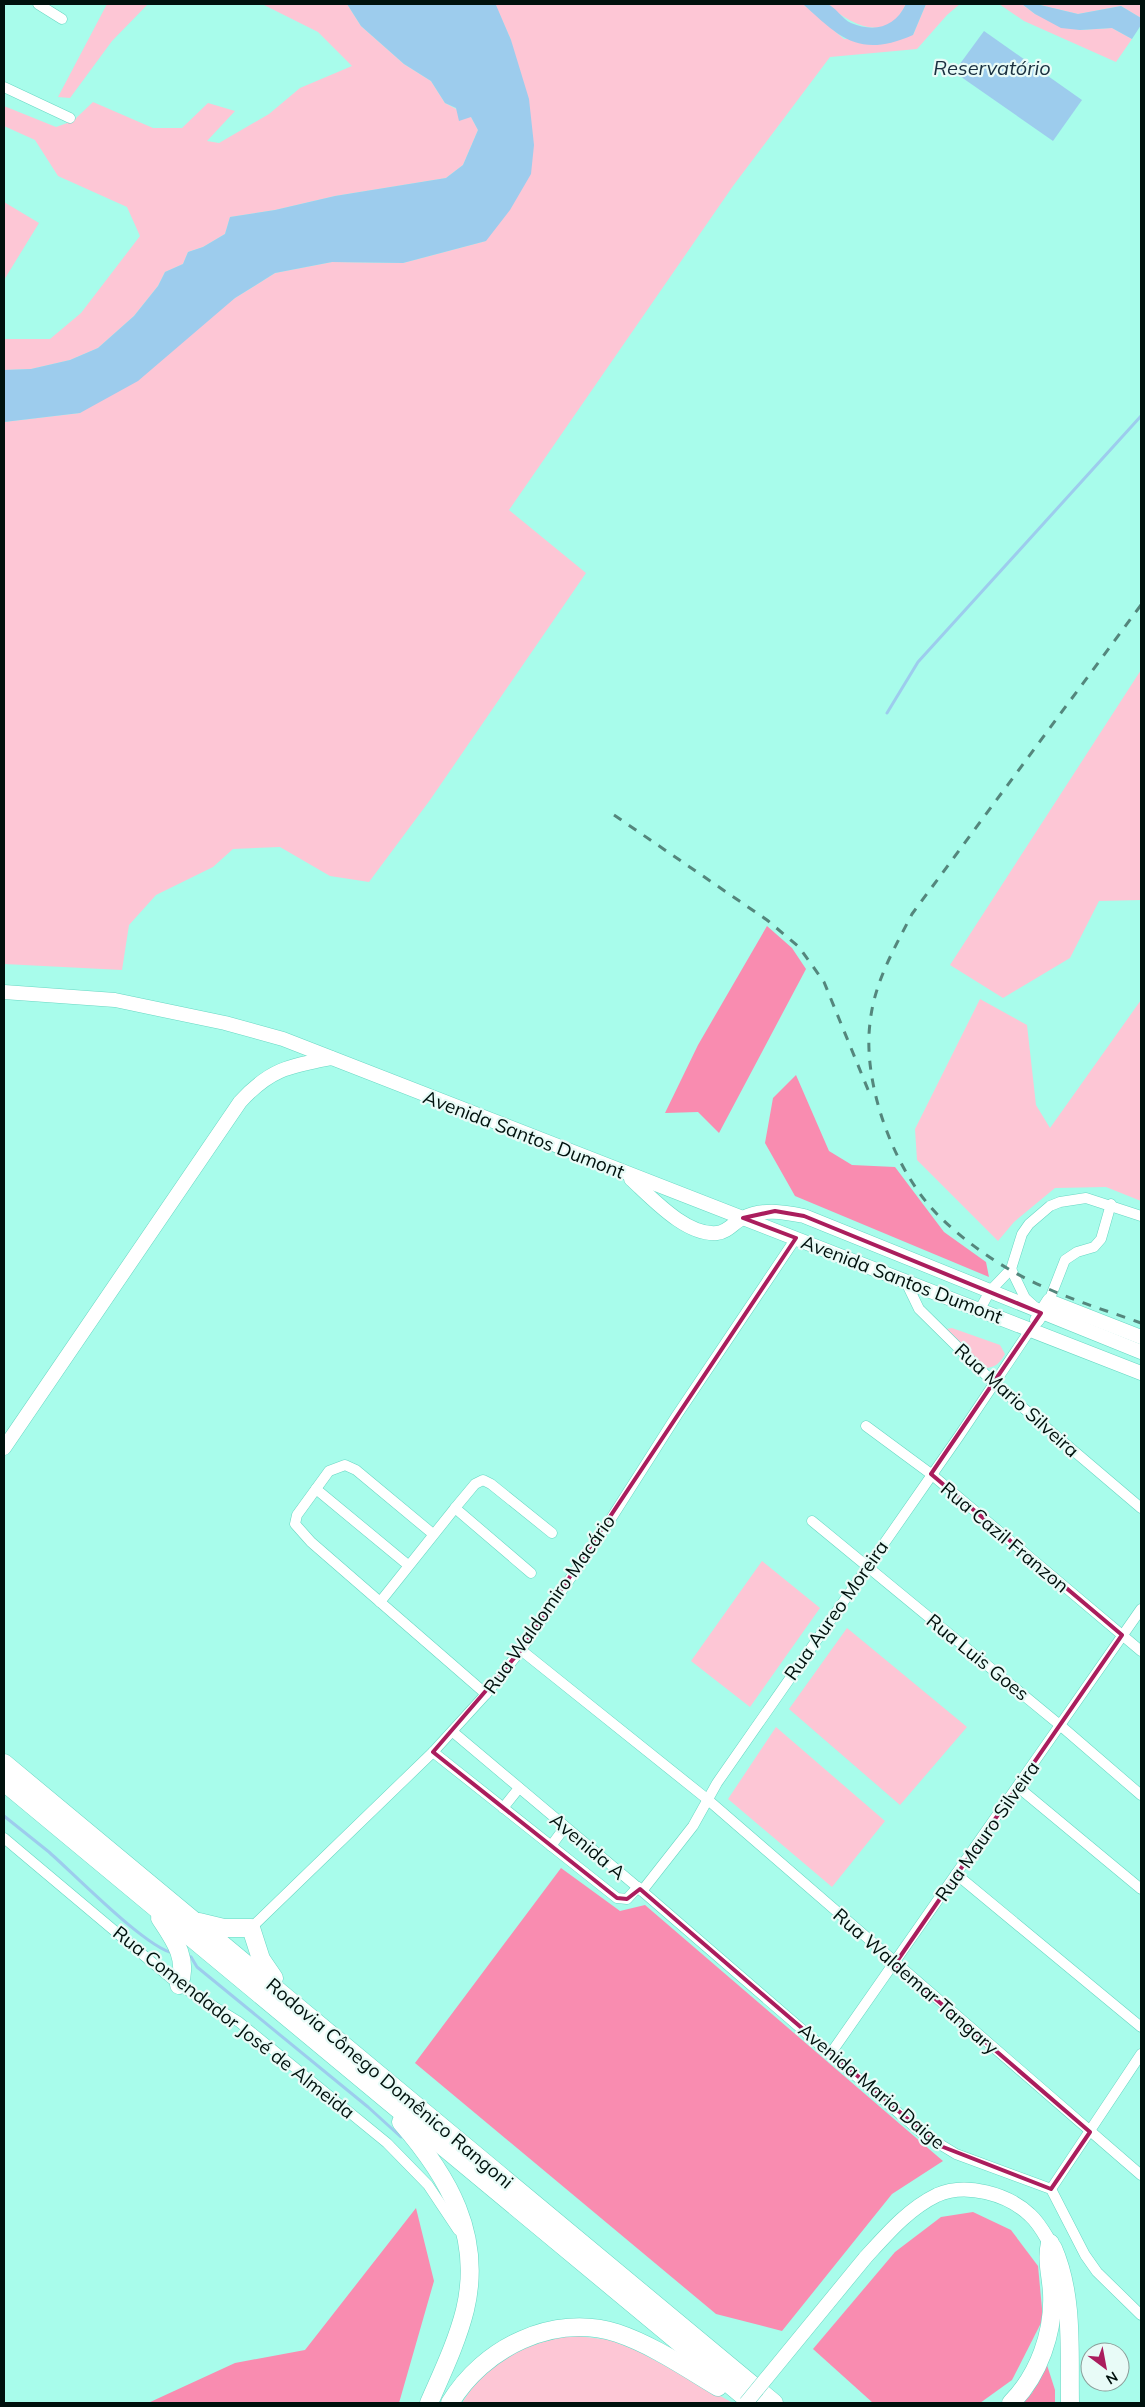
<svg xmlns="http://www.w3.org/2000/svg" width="1145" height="2407" font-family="Mulish,sans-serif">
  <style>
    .green { fill: #fdc6d5 }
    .forest { fill: #f98cb0 }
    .water { fill: #9dcced }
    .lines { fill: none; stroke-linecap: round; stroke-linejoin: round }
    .stream { stroke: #9dcced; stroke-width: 3 }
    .minor-casing { stroke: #68d7c3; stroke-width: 11 }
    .secondary-casing { stroke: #68d7c3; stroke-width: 15 }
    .motorway-casing { stroke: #68d7c3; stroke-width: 19 }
    .minor { stroke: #fff; stroke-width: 10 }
    .secondary { stroke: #fff; stroke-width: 14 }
    .motorway { stroke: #fff; stroke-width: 18 }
    .rail { stroke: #54867c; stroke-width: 3; stroke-dasharray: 9 9; stroke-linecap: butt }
    .secondary-bridge-casing { stroke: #68d7c3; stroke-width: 15; stroke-linecap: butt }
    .secondary-bridge { stroke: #fff; stroke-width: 14 }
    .marked { fill: none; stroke: #aa1d5d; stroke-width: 4; stroke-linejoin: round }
    .labels { text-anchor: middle; stroke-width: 4.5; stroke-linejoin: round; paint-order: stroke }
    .street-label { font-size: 19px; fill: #00110d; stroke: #e8fbf7 }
    .water-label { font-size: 20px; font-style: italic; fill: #192f3f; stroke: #e8fbf7 }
  </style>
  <rect width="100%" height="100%" fill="#a8fceb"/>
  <g class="green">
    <polygon points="107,4 148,4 112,41 70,98 58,97"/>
    <polygon points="262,4 347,4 361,26 404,64 431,81 445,103 471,117 478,130 463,165 446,178 335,196 275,210 230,217 225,234 203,247 188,252 183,264 165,272 158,286 134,316 98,348 70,360 31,369 4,370 4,339 50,339 81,313 140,236 127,207 58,176 35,140 4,126 4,106 56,127 73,121 93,102 153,128 182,128 208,103 235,111 207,141 219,143 269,114 300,88 352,66 318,32"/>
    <polygon points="495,4 803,4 844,39 913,35 926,4 960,4 947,15 917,49 830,57 733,186 509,510 586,573 430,800 369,882 330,876 280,847 233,849 213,867 156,895 129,925 122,970 4,964 4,422 80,413 235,298 275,273 332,262 403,263 486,241 511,40"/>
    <path d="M827,4H906C888,44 852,26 827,4Z"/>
    <polygon points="999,4 1022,4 1035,14 1080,30 1112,28 1132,39 1116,62 1024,21"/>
    <polygon points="1036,4 1141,4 1141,18 1121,6 1078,14"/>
    <polygon points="4,202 39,223 4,280"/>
    <polygon points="1141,670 1141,900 1099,901 1070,958 1003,998 950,965"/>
    <polygon points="980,999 1027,1025 1036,1105 1050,1128 1141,1000 1141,1201 1106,1187 1055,1188 1014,1222 998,1241 917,1160 915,1129"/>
    <path d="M952,1328L1000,1345L1005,1354C1000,1363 996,1367 986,1368L946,1329Z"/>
    <polygon points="762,1561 820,1608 750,1707 691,1661"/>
    <polygon points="847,1628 967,1727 900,1805 789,1709"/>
    <polygon points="776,1727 885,1821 832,1887 728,1799"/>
    <path d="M570,2335L610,2340L638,2351L733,2403H462C489,2358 522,2346 570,2335Z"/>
  </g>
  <g class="forest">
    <polygon points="767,926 792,948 806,969 719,1133 698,1112 665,1113 698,1045"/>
    <polygon points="796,1075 829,1151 852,1165 895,1167 944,1232 986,1262 989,1277 795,1196 765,1143 773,1098"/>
    <polygon points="561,1868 620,1911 645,1905 943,2161 892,2194 782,2331 716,2314 415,2063"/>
    <polygon points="416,2208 434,2281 399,2403 148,2403 235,2363 305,2350"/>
    <polygon points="973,2212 1011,2230 1038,2266 1043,2319 1012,2380 980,2403 873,2403 813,2349 895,2252 941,2217"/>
    <polygon points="1047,2365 1055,2390 1055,2403 1020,2403 1032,2393"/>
  </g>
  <g class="water">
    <polygon points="347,4 496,5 511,40 529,99 534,145 531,174 510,210 486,241 403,263 332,262 275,273 235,298 138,381 80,413 4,422 4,370 31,369 70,360 98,348 134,316 158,286 165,272 183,264 188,252 203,247 225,234 230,217 275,210 335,196 446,178 463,165 478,130 471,117 459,121 456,108 445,103 431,81 404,64 361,26"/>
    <path d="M803,4C810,4 821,2 827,4C836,7 842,19 851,23C875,33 895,27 906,4H926L913,35C860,58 841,39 803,4Z"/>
    <polygon points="1022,4 1036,4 1078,14 1121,6 1141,18 1141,25 1132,39 1112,28 1080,30 1061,28 1035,14"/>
    <polygon points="984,31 1082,100 1053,141 954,72"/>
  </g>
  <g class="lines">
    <g class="stream">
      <polyline points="887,713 918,662 1141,416"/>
      <path d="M4,1816C19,1828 34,1840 49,1852C74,1874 146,1948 173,1953"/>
      <polyline points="188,1956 191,1957 197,1967 368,2107 401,2137"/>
    </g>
    <defs>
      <g id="minor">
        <polyline points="38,4 62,19"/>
        <polyline points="4,87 70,118"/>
        <polyline points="1011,1269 1025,1298 1035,1307"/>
        <polyline points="905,1280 919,1309 994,1383 1141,1508"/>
        <polyline points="1049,1301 1065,1260 1077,1252 1094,1247 1101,1239 1111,1204"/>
        <polyline points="980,1309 990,1291 1011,1269 1022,1234 1029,1224 1050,1206 1060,1202 1086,1198 1141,1216"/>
        <polyline points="866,1426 931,1474 1141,1651"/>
        <polyline points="316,1489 408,1565"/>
        <polyline points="455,1508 475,1484 483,1480 491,1484 552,1533"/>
        <polyline points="812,1521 1061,1726 1141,1795"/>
        <polyline points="433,1534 356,1470 345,1465 329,1471 297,1515 295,1524 311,1542 486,1694"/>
        <polyline points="380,1602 455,1508 531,1573"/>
        <polyline points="521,1650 707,1799 1141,2175"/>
        <polyline points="453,1732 642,1891 923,2134 956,2154 1051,2189 1085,2255 1097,2272 1141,2315"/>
        <polyline points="433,1752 617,1898 627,1899 638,1887"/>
        <polyline points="1018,1787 1141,1889"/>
        <polyline points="503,1808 519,1788"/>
        <polyline points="4,1838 179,1985 239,2022 387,2143 428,2185 458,2230"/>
        <polyline points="551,1846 565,1827"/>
        <polyline points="956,1874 1141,2027"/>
        <polyline points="642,1891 693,1826 717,1783 959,1436 1030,1330"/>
        <polyline points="251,1928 433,1752 486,1694 521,1650 607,1525 677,1415 796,1238"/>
        <polyline points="831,2053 1141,1609"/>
        <polyline points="1051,2189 1141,2054"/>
      </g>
      <g id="secondary">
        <polyline points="4,992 115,1000 225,1023 283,1039 1141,1373"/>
        <path d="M631,1179C652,1198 686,1236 717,1233C728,1232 734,1222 743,1218C762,1208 784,1212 804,1216L1141,1352"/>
        <polyline points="1037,1320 1049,1301 1141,1337"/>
        <path d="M4,1448L240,1102C270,1069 289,1066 331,1058"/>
        <path d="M865,2258C887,2234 908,2209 937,2195C966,2182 1008,2194 1030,2215C1039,2223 1044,2233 1050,2243"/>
      </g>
      <g id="motorway">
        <polyline points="4,1763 774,2403"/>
        <polyline points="4,1782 752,2403"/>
        <path d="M160,1918C174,1939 189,1959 179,1985"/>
        <polyline points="199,1922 224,1928 251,1928 261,1959 274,1978"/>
        <path d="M401,2122C448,2176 483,2235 465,2310C457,2342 442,2373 429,2403"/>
        <path d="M1053,2248C1074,2296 1069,2352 1070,2403"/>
        <path d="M450,2403C483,2348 553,2313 617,2333C653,2345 686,2368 718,2387"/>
        <path d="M1011,2403C1039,2375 1054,2332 1052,2293C1051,2275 1046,2260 1050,2243"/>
      </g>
    </defs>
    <use href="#minor" class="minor-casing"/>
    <use href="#secondary" class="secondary-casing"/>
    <use href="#motorway" class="motorway-casing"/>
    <use href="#minor" class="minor"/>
    <use href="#secondary" class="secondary"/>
    <use href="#motorway" class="motorway"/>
    <g class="rail">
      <path d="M1141,605L912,914C894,949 874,983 870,1023C862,1086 896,1176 942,1219C970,1246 1007,1271 1042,1286C1074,1301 1108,1311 1141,1323"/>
      <polyline points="614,815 767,920 799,947 824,982 871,1097"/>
    </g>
    <defs>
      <polyline id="secondary-bridge" points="746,2403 865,2258"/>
    </defs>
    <use href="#secondary-bridge" class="secondary-bridge-casing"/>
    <use href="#secondary-bridge" class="secondary-bridge"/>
  </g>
  <path class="marked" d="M775,1211L804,1216L1041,1313L931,1474L1122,1635L895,1964L1090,2132L1051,2189L938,2145L640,1889L627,1899L617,1898L433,1752L521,1650L796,1238L743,1218Z"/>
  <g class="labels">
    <g class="street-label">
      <text transform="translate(524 1134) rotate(21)" y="7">Avenida Santos Dumont</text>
      <text transform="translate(902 1279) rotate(21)" y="7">Avenida Santos Dumont</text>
      <text transform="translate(1017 1400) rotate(42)" y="7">Rua Mario Silveira</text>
      <text transform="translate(1005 1537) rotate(40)" y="7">Rua Cazil Franzon</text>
      <text transform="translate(549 1604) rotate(-55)" y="7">Rua Waldomiro Macário</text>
      <text transform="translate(836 1610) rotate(-55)" y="7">Rua Aureo Moreira</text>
      <text transform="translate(978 1657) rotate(39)" y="7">Rua Luis Goes</text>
      <text transform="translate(987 1831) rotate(-55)" y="7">Rua Mauro Silveira</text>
      <text transform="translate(588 1846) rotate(40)" y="7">Avenida A</text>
      <text transform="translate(916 1981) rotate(41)" y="7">Rua Waldemar Tangary</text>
      <text transform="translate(234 2022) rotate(38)" y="7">Rua Comendador José de Almeida</text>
      <text transform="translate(390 2083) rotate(40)" y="7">Rodovia Cônego Domênico Rangoni</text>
      <text transform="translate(872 2086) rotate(40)" y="7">Avenida Mario Daige</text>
    </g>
    <g class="water-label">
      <text x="992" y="75">Reservatório</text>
    </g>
  </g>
  <rect width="1145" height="2407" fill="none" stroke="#00110d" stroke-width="10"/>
  <g transform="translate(1105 2367) rotate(148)"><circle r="24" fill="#e8fbf7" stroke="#8b9d99"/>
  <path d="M0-4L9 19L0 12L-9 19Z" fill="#aa1d5d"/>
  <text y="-8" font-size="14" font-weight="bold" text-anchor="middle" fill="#00110d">N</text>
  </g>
</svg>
